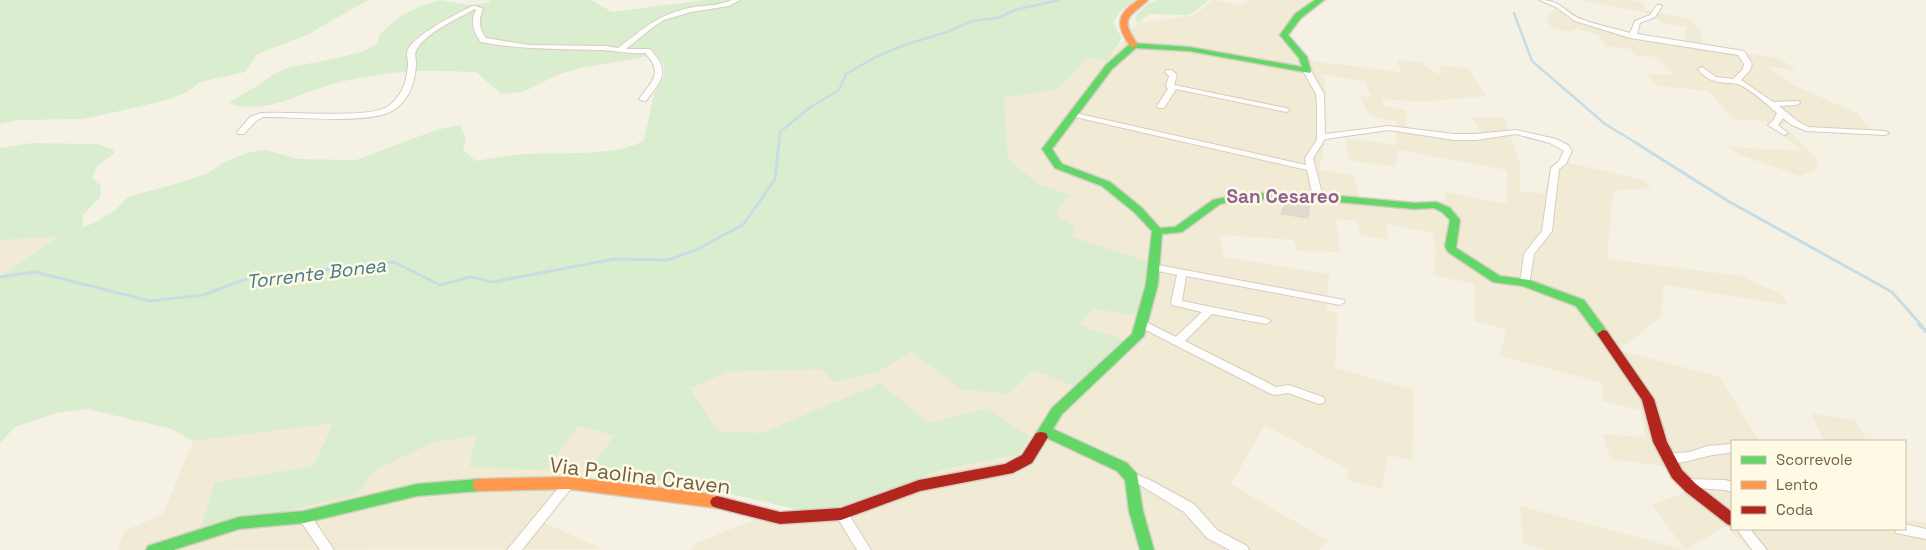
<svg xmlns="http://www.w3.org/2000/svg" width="1926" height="550" font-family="'Space Grotesk',sans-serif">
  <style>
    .residential { fill: #f1ebd5; fill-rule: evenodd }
    .green { fill: #dbedcf }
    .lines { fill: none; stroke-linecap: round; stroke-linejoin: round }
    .stream-far2 { stroke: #c7dde5; stroke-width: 2.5 }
    .stream-far1 { stroke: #c7dde5; stroke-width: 3 }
    .stream { stroke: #c7dde5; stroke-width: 4 }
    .building { fill: #e1dacd; stroke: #ded6c8 }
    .street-casing { stroke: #d4cec0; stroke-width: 2 }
    .fast-casing { stroke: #d5cfc2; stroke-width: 3 }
    .slow-casing { stroke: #d5cfc2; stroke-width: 3 }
    .jam-casing { stroke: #d5cfc2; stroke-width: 3 }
    .street { fill: #fefdfb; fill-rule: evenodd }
    .fast { fill: #63d668; fill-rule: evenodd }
    .slow { fill: #ff974d; fill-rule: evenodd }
    .jam { fill: #b3261e; fill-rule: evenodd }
    .labels { text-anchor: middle; stroke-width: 5; stroke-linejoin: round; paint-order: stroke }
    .neighbourhood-label { font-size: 19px; font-weight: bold; fill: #8f6296; stroke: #fffae4 }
    .water-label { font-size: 19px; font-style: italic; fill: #457894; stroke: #fffae4 }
    .near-street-label { font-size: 21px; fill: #725f46; stroke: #fffae4 }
  </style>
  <rect width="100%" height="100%" fill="#f5f2e5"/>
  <g class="residential">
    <path d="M1213,0L1240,5L1252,0H1328L1301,17L1289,36L1313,61L1401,72L1397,60L1421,62L1439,75L1441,65L1469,69L1486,96L1419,102L1382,99L1384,106L1406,110L1407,132L1481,133L1472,117L1504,118L1520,163V191L1545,194L1551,164L1560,161L1644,180L1651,188L1613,191L1607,259L1742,276L1782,295L1788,305L1664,285L1661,317L1619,350L1720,377L1758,440L1793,441H1732V529H1905V519L1926,523V550H1750L1726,526L1685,550L1652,505L1685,492L1663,466L1611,459L1602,434L1646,437L1640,410L1602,401L1603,383L1500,356L1506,329L1474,321V284L1433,275L1436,254L1433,233L1386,224L1389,240L1361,235L1357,221L1336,219L1340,252L1297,251L1293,240L1220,235L1224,257L1329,274L1327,310L1338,313L1335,368L1414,390L1412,460L1388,455L1382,489L1347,480L1349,470L1265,425L1231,484L1328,541L1318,550H691L696,543L756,519L844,506L945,469L1018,455L987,408L929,423L879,383L762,434L718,431L690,388L728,372L821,369L878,372L912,352L962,390L1010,394L1033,370L1124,340L1078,326L1093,309L1070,237L1055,214L1069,195L1038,184L1008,158L1004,98L1058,89L1087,58L1107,61L1137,23L1195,15ZM1321,74L1364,82L1371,96L1359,97L1370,116L1397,122L1396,145L1346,138L1349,160L1396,167L1398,150L1507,170V204L1446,192L1445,200L1412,204L1359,197L1354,175L1319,170L1326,138L1325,80Z"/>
    <polygon points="1537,0 1550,0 1562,5 1579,17 1630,33 1685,43 1686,27 1665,24 1643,12 1579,0 1627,0 1644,2 1645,10 1691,19 1700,30 1703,46 1779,58 1797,70 1769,67 1794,85 1857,113 1876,134 1806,131 1786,122 1780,126 1796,137 1816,157 1818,169 1800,176 1740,155 1729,147 1801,151 1766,121 1733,119 1708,91 1658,86 1646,74 1674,75 1656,57 1635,56 1630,49 1605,46 1599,35 1578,29 1569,32 1551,27 1546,18 1555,7"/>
    <polygon points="58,237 2,277 0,277 0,240"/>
    <polygon points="1811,413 1855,420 1867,441 1824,441"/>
    <polygon points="333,422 313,466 215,482 358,494 375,470 435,442 476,436 469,466 578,426 614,436 586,473 542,522 603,549 118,550 124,531 163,514 193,441"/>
    <polygon points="1520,506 1660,543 1683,550 1546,550 1523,543"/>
  </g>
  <g class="green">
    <polygon points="0,0 368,0 307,35 257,54 245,72 200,82 187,92 167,100 107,114 82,119 18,120 0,124"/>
    <path d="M441,0L469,5L488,3L490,0H591L612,12L703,0H1136L1120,11L1113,23L1122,38L1107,61L1087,58L1058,89L1004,98L1008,158L1038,184L1070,195L1055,214L1076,227L1071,237L1150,262L1138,316L1093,309L1078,325L1125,340L1077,387L1033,370L1010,394L962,390L912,352L878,372L834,382L821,369L728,372L690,388L718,431L762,433L880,383L929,423L987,408L1030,437L1018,455L945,469L844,506L803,511L690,484L586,473L614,436L578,426L547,470L469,467L476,436L435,442L375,470L358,494L292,510L201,528L215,482L313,466L333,423L193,441L172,429L87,409L56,413L15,427L0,443V277L58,237L0,240V148L32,143L98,144L112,149L115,153L97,166L92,178L101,186L100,197L83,215L82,227L92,224L114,211L128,197L182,182L208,173L226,161L250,152L265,150L299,159L356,160L436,130L460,125L466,139L463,150L476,161C492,158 509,155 526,154C557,152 619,157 644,140L654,94L664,76V65L654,55L576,69L557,75L523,92L501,94L476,72C441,71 407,69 372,76C357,78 342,81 327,86C292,96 266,115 228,103L260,84L272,75L290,67L333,59L365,51L378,43L379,35C399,15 413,7 441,0Z"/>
    <polygon points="1157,0 1209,0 1193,13 1186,15 1150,14 1137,23 1135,17 1147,4"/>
  </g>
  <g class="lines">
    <g class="stream-far2">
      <polyline points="1514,13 1532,61 1605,124 1638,144"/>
      <polyline points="779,144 780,132 809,108 839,90 846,74 876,57 904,45 947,32 972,21 998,18 1015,10 1059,0"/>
    </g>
    <g class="stream-far1">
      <polyline points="1636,143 1728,201 1892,292 1921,325"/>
      <polyline points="0,277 35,272 150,301 203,295 249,278 394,262 440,285 470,277 493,282 614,259 668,260 698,249 744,224 775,179 779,143"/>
    </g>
    <polyline class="stream" points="1919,324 1926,331"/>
  </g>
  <polygon class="building" points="1285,203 1310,205 1308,218 1281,214"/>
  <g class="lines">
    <defs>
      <g id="street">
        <path d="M732,0H740L729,6L691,12L664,20L653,27L626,49H650C671,72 662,79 646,101H643L639,99C652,81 664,73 645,53C629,54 618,51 602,50C561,49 522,50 481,42C473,31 470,22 476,10L475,9C459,18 423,34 416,51C414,54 416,58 416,62C416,80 409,102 392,111C364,125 296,116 263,117L256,121L244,134H238L237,132L250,117L261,113C290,111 366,119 387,107C402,97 407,81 408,64C408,60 407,56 407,52C411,36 457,14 472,6H476L483,9C478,20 479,29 486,38L529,45L605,46L618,48C645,28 655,16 689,8C704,5 718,6 732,0Z"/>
        <path d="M1539,0C1562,0 1563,12 1581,19C1596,25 1614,28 1630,33L1635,21L1650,15L1657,5H1661L1662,6L1655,17L1640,23L1637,34L1744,51L1752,64L1750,70L1741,80L1773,102L1799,101L1800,103L1796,105L1779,106L1796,120L1808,127L1885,131L1889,133L1885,135L1806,131L1790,124L1783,118L1778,125L1788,133L1784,135L1768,125L1773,121L1777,113C1765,103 1752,90 1738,84C1734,83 1730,83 1726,83C1714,82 1705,79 1698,69L1702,67L1716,77L1733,79L1743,69L1744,64L1738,55L1630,38L1575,21L1556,7Z"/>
        <polygon points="1304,69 1310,69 1324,94 1325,134 1389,126 1454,134 1476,134 1516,130 1556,139 1568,145 1572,151 1566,164 1559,169 1552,231 1534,254 1529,285 1525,286 1520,283 1524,254 1542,231 1551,168 1559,161 1564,151 1550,143 1516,134 1476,140 1454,140 1389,130 1325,139 1313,158 1323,197 1318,200 1313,197 1307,170 1075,117 1071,115 1075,113 1306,165 1305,158 1317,140 1317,104 1316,94 1303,71"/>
        <polygon points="1166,70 1172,70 1177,75 1174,85 1286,108 1290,110 1286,112 1176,89 1164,108 1158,108 1157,106 1168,89 1166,86 1169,76 1165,72"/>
        <polygon points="1153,264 1344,300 1345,302 1340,305 1186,276 1182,301 1266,318 1271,321 1266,324 1212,314 1185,341 1276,387 1289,385 1323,397 1325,400 1323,403 1319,404 1288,393 1275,395 1271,394 1138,326 1137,324 1142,320 1176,337 1202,312 1172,305 1171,303 1177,275 1149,269 1148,267 1149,265"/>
        <path d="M1732,444V452C1724,454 1716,454 1708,456C1692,459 1680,466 1664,460L1662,457L1664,454L1690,452L1707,446Z"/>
        <polygon points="1132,473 1148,479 1194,504 1217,530 1247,546 1249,550 1230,550 1207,538 1184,512 1140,485 1128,481 1126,478 1128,475"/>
        <polygon points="569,478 573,480 575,483 573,486 522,550 507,550 565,480"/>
        <polygon points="1687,479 1725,480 1732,482 1732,492 1725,490 1683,487 1681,484 1683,481"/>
        <polygon points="841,509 846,510 871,550 857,550 835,514 836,510"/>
        <polygon points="304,512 309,513 334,550 320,550 298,517 299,513"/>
        <polygon points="1905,524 1926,529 1926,539 1896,533 1895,529 1905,529"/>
        <polygon points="1737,529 1750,529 1767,550 1752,550"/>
      </g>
      <g id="fast">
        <polygon points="1315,0 1324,0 1301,18 1288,35 1307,57 1311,71 1310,73 1189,51 1136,48 1112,69 1052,149 1062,164 1110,182 1142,208 1160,228 1175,227 1213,200 1244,193 1318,194 1414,203 1436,202 1450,208 1460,220 1456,248 1500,276 1529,280 1584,300 1609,334 1607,337 1599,337 1576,306 1523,286 1493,282 1448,252 1445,246 1450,220 1442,212 1434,208 1414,209 1318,200 1244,199 1220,204 1182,232 1162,234 1158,284 1144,336 1062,414 1053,429 1127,463 1137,474 1143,511 1154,550 1140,550 1129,511 1125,480 1117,471 1047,438 1041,442 1036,441 1034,437 1052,408 1132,334 1146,284 1152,231 1134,212 1102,186 1055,168 1042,149 1106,65 1131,43 1189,47 1302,67 1299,58 1280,35 1295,14"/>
        <polygon points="479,479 484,481 486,485 484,489 479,491 417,496 304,523 239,529 173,550 146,550 148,546 239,517 304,511 417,484"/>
      </g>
      <g id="slow">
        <path d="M1139,0H1148C1128,18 1119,18 1138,45L1134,47H1131C1116,27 1115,14 1139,0Z"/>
        <polygon points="569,477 704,493 722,498 724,502 722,506 717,508 569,489 479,491 474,489 472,485 474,481 479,479"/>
      </g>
      <g id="jam">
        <polygon points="1603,330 1607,331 1654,399 1667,442 1682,470 1696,484 1732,512 1732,526 1727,524 1686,492 1672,478 1653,442 1642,400 1597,334"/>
        <polygon points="1041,432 1046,433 1048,437 1032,463 1013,473 920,491 841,520 780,524 717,508 712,506 710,502 712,498 717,496 780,512 841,508 919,480 1005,464 1022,455 1036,433"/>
      </g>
    </defs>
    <use href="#street" class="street-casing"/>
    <use href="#fast" class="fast-casing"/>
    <use href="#slow" class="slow-casing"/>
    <use href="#jam" class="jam-casing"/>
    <use href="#street" class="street"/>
    <use href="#fast" class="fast"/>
    <use href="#slow" class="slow"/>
    <use href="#jam" class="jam"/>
  </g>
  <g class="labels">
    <g class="neighbourhood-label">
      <text x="1283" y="203">San Cesareo</text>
    </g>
    <g class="water-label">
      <text transform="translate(316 273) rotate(-7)" y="7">Torrente Bonea</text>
    </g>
    <g class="near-street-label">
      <text transform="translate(640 476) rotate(7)" y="7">Via Paolina Craven</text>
    </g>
  </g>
  <rect x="1731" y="440" width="175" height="90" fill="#fffae4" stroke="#c7bca5"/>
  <rect x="1741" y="456" width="25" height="8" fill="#63d668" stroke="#c7bca5"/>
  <text x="1776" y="465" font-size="15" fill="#725f46">Scorrevole</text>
  <rect x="1741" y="481" width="25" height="8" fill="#ff974d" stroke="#c7bca5"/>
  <text x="1776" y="490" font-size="15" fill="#725f46">Lento</text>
  <rect x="1741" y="506" width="25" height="8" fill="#b3261e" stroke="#c7bca5"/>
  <text x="1776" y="515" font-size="15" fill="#725f46">Coda</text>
</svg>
